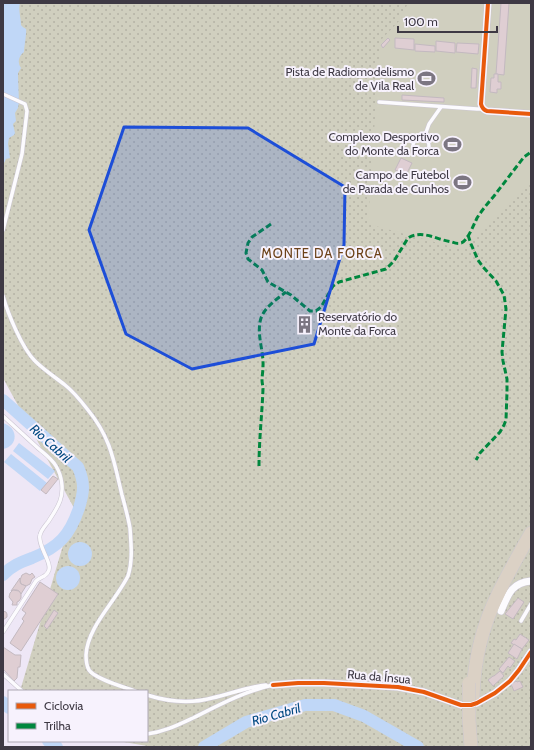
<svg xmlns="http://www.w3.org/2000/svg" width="534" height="750" font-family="Cabin,sans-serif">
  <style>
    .park { fill: url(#park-dots) }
    .pitch { fill: #d0cfbf }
    .water { fill: #c0d7f7 }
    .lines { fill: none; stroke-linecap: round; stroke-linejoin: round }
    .river { stroke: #c0d7f7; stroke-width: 12 }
    .building { fill: #dfced3; stroke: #c3b9c0 }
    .lane-casing { stroke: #cbc6d2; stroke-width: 4.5 }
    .street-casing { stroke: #cbc6d2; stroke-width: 8 }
    .highway-casing { stroke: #cbc7cf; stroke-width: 14 }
    .lane { stroke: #fcfbfe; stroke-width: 3.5 }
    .street { stroke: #fcfbfe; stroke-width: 7 }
    .highway { stroke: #dbd1c5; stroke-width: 13 }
    .highway-bridge-casing { stroke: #cbc7cf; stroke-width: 14; stroke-linecap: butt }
    .highway-bridge { stroke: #dbd1c5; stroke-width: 13 }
    .quiet { stroke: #00873e; stroke-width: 3; stroke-dasharray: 6 3; stroke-linecap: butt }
    .cycleway-casing { stroke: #f7f2fd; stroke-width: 6 }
    .cycleway { stroke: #e8590c; stroke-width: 4 }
    .marked { fill: #1d4ed8; fill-opacity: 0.2; stroke: #1d4ed8; stroke-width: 3; stroke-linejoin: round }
    .labels { text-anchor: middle; stroke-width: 4; stroke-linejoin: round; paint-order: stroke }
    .poi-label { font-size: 12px; fill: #3e3944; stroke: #f7f2fd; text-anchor: end }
    .street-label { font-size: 12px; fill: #3e3944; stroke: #f7f2fd }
    .neighbourhood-label { font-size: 13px; letter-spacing: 1px; fill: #6c4219; stroke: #f7f2fd }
    .water-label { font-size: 13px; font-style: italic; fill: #014982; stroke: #f7f2fd }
  </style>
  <defs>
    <pattern id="park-dots" width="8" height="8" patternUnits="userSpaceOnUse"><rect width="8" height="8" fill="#d0cfbf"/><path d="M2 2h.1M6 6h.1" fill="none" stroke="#b4b2a5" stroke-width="1.8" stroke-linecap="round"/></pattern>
  </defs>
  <rect width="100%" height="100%" fill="#eee7f6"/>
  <polygon class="park" points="3,3 531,3 531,747 153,747 118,741 147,741 147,691 20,691 74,508 3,378"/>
  <polygon class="pitch" points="408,3 531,3 531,181 464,250 368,224 380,41 400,20"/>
  <g class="water">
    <path d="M3,3H20C18,9 21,19 21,25C22,27 25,28 26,29C27,31 24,49 24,52C21,54 18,59 19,63C19,65 20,66 21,68L18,73V76L19,102L18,108L15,113L16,121L13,124L15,133L14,135L9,138L8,144L10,158L6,159L3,165Z"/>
    <path d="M3,423C18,427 19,446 3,449Z"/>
    <polygon points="19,443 55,471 48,479 13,451"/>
    <polygon points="11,454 47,483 40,491 4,462"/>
    <circle cx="80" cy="554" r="12"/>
    <circle cx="68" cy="578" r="12"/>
  </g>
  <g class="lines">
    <g class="river">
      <path d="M3,400L78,467C85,483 84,492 79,508C70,535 59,547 32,558C21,562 11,566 3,575"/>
      <polyline points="3,702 9,708"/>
      <polyline points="48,741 57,747"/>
      <polyline points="204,747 246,722 305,705 334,705 364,716 418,747"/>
    </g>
  </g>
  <g class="building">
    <polygon points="501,3 509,3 504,75 496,74"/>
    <polygon points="388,38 390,40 383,48 381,45"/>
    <polygon points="395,38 414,39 414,50 395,48"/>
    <polygon points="436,41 455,43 455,53 436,51"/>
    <polygon points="457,43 479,44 478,54 456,52"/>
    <polygon points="415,44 435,46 435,52 415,51"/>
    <polygon points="472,68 477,69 476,88 471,88"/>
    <polygon points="494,74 498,74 498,82 501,82 501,89 497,89 497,93 490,92 491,78 494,78"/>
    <polygon points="402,95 444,98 444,102 402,100"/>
    <polygon points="401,158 412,163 406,175 395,170"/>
    <polygon points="307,316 310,317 311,319 311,321 308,323 305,328 305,330 304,332 300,333 298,331 298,328 301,326 305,320 305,318"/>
    <polygon points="53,476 58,479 46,494 41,490"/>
    <polygon points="32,573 35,577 32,579 30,584 26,586 21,584 20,580 22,575 26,573 30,575"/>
    <polygon points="20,578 20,582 21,584 26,586 21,594 19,591 17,590 13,590 11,591"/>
    <polygon points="40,582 58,594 21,651 10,643 24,621 22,619 26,613 22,610"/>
    <polygon points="13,590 19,591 21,594 21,598 19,601 17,602 17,605 12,605 13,602 9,597 10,593"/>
    <polygon points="518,598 524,602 513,619 505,614"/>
    <polygon points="54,610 58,613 47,629 44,626"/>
    <polygon points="3,611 6,612 7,614 7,617 3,620"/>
    <polygon points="520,634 529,640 522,649 511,643 514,639 516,640"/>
    <polygon points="514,644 522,649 517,659 508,653"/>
    <polygon points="3,647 15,655 21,655 20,667 18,667 17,678 14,681 3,669"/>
    <polygon points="509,657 515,661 510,668 508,666 503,673 499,669"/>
    <polygon points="500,671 504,676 493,686 488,680 493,676 494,676"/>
    <polygon points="516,681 517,682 520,681 523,687 514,691 511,684"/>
  </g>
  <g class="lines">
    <defs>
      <g id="lane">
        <polyline points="3,94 25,104 27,111 22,154 3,230"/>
        <polyline points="379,102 477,109 483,109"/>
        <circle cx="421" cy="146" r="8"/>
        <polyline points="424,138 429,124 441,107"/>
        <polyline points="388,139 405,139 413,142"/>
        <path d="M3,296C8,314 22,348 35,361C44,370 55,377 65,385C74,392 81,401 88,410C111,438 114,462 122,495C125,506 128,517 130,528C131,543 133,561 128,576C125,582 121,588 117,594C105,612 87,633 86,655C86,660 86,665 89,670C95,679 124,687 135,691"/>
        <path d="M3,416C15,427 27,438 39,449C45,454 52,459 56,466C62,476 64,490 60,501C57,509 52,516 48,522C45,526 41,530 40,535C37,546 54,564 48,572C46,577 40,577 36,581L3,632"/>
        <polyline points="521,621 531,604"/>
        <polyline points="3,674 22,691"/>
        <path d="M147,695C169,702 190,704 212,698C230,694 247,687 266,685"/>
        <path d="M147,734C164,732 178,725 193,718C219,705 245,691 273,685"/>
      </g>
      <g id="street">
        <path d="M488,3L481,104C482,108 484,110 487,111L531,114"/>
        <path d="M501,611C508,595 511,583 531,581"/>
        <polyline points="273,685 298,683 324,683 398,687 424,692 461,705 471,705 477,703 495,693 510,681 519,670 531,652"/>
      </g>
      <path id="highway" d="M473,696C474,661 483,624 499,592C509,572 520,552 531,533"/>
    </defs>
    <use href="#lane" class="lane-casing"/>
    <use href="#street" class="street-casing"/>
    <use href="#highway" class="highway-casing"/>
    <use href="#lane" class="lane"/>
    <use href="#street" class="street"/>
    <use href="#highway" class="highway"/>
    <defs>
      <polyline id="highway-bridge" points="469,683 469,720 471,747"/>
    </defs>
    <use href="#highway-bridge" class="highway-bridge-casing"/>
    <use href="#highway-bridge" class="highway-bridge"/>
    <g class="quiet">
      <path d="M271,224L252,237L248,243L246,253L248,259L262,270L268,282L291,295L298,301L310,311H316L321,307L333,286L339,282L386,269L394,261L408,238C422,229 437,240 452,242C455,243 458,244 461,243C467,242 474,224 477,218C482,210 488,203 494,196C504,183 514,170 524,157L531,152"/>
      <polyline points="468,235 471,244 478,260 483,267 496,281 504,295 506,309 502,352 503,361 507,379 507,392 506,420 504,425 500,432 480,453 476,460"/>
      <path d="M259,466C259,440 262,415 263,389C263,386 262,383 262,380C262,376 263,371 263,367C264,351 256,334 261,318C265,307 277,299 286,292"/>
    </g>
    <defs>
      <g id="cycleway">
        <path d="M488,3L481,104C482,108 484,110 487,111L531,114"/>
        <polyline points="273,685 298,683 324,683 398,687 424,692 461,705 471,705 477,703 495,693 510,681 519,670 531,652"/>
      </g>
    </defs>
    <use href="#cycleway" class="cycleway-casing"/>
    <use href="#cycleway" class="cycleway"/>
  </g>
  <path class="marked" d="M124,127L248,128L345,187L344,245L314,344L192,369L126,334L89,230Z"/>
  <defs>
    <symbol id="stadium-bare" viewBox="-9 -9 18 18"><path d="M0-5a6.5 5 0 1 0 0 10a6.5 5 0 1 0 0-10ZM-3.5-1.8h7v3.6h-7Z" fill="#7c7682" stroke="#f7f2fd" stroke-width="2.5" paint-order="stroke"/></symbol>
    <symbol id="building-bare" viewBox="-9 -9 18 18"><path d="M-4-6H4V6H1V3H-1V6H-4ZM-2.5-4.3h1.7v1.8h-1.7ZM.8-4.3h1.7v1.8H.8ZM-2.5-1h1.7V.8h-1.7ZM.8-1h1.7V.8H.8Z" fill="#7c7682" stroke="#f7f2fd" stroke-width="2.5" paint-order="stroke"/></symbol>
  </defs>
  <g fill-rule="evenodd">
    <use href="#stadium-bare" x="414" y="66" width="25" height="25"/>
    <use href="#stadium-bare" x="440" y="132" width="25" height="25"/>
    <use href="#stadium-bare" x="450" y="170" width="25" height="25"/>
    <use href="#building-bare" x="292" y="312" width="25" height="25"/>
  </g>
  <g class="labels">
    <g class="poi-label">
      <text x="414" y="76">Pista de Radiomodelismo<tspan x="414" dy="14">de Vila Real</tspan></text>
      <text x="439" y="141">Complexo Desportivo<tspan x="439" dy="14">do Monte da Forca</tspan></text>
      <text x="449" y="179">Campo de Futebol<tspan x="449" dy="14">de Parada de Cunhos</tspan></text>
      <text x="318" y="321" text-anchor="start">Reservatório do<tspan x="318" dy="14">Monte da Forca</tspan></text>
    </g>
    <g class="street-label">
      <text transform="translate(379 677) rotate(5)" y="4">Rua da Ínsua</text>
    </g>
    <g class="neighbourhood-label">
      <text x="322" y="258">MONTE DA FORCA</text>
    </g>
    <g class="water-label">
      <text transform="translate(51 443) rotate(42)" y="5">Rio Cabril</text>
      <text transform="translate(276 714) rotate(-16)" y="5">Rio Cabril</text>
    </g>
  </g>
  <rect width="534" height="750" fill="none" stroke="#3e3944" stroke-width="8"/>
  <rect x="8" y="690" width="140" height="52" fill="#f7f2fd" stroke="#ada8b3"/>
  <rect x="16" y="703" width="20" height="6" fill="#e8590c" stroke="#ada8b3"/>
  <text x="44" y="710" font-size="12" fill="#3e3944">Ciclovia</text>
  <rect x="16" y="723" width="20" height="6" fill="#00873e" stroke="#ada8b3"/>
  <text x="44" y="730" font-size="12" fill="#3e3944">Trilha</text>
  <path d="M398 26v6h99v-6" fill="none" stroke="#3e3944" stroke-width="2"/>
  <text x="404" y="26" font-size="12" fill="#3e3944" stroke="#f7f2fd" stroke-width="3" paint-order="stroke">100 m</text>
</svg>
